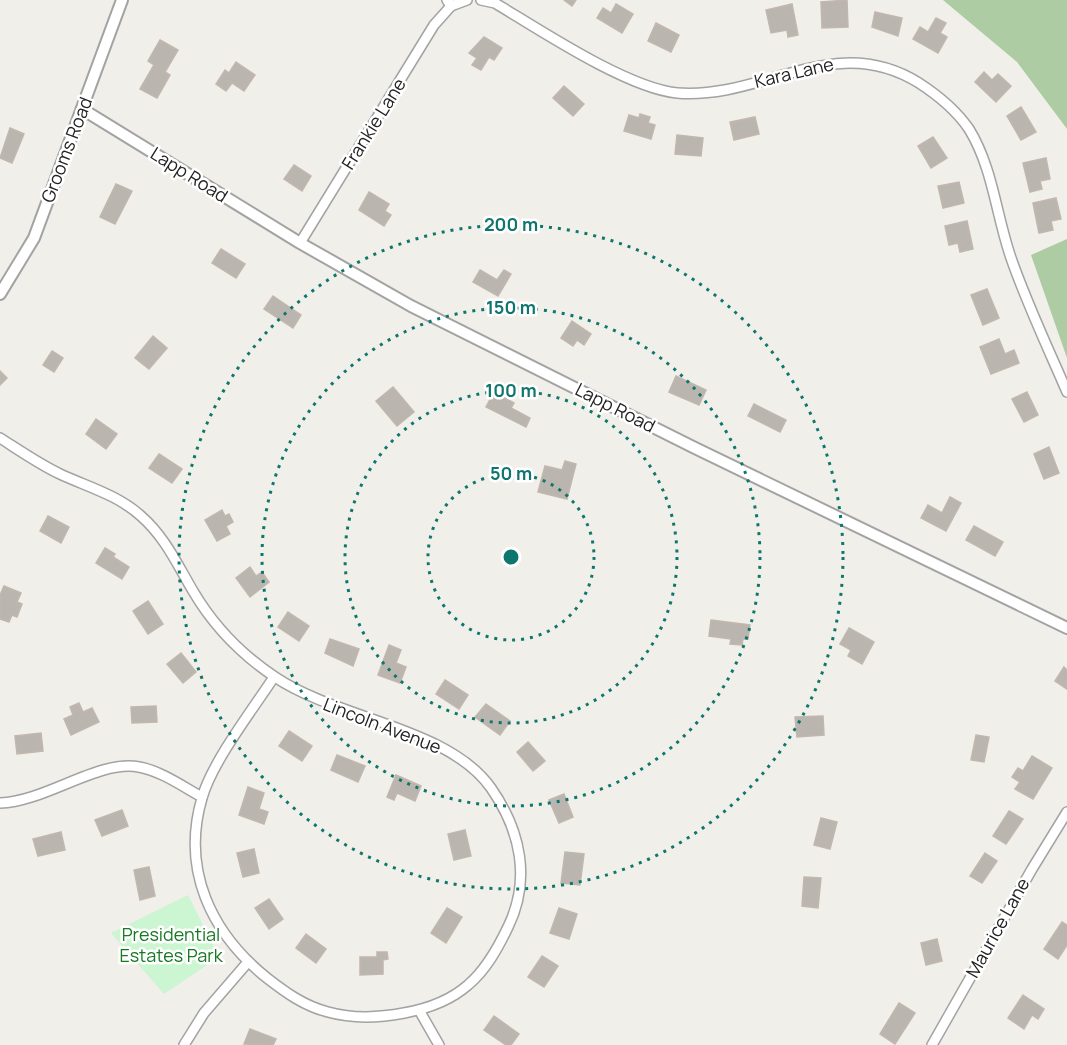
<svg xmlns="http://www.w3.org/2000/svg" width="1067" height="1045" font-family="Manrope,sans-serif">
  <style>
    .forest { fill: #adcca3 }
    .park { fill: #ccf5d1 }
    .building { fill: #bab5af; stroke: #c2b7ad; stroke-width: 1.5 }
    .lines { fill: none; stroke-linecap: round; stroke-linejoin: round }
    .minor-casing { stroke: #a3a3a3; stroke-width: 12 }
    .tertiary-casing { stroke: #a3a3a3; stroke-width: 14 }
    .minor { stroke: #fff; stroke-width: 9 }
    .tertiary { stroke: #fff; stroke-width: 10 }
    .ring { fill: none; stroke: #0f766e; stroke-width: 3; stroke-dasharray: 3 6 }
    .labels { text-anchor: middle; stroke-width: 5; stroke-linejoin: round; paint-order: stroke }
    .street-label { font-size: 18px; fill: #222; stroke: #fff }
    .park-label { font-size: 18px; fill: #177923; stroke: #fff }
    .centre { fill: #0f766e; stroke: #fff; stroke-width: 3 }
    .ring-label { font-size: 18px; text-anchor: middle; font-weight: bold; fill: #0f766e; stroke: #fff; stroke-width: 5; stroke-linejoin: round; paint-order: stroke }
  </style>
  <rect width="100%" height="100%" fill="#f1efea"/>
  <g class="forest">
    <polygon points="943,0 1067,0 1067,129 1017,62"/>
    <polygon points="1067,239 1067,358 1031,255"/>
  </g>
  <polygon class="park" points="188,895 219,957 164,994 111,933"/>
  <g class="building">
    <polygon points="564,0 576,0 572,6"/>
    <polygon points="847,0 848,27 822,28 821,2"/>
    <polygon points="616,4 633,14 622,33 597,18 603,8 611,13"/>
    <polygon points="792,4 798,35 788,37 787,30 771,33 766,10"/>
    <polygon points="875,12 902,18 898,36 872,27"/>
    <polygon points="936,18 946,23 940,33 947,37 938,53 913,39 920,27 928,32"/>
    <polygon points="656,23 679,35 671,52 648,41"/>
    <polygon points="484,37 502,48 494,60 489,57 481,70 472,65 477,58 469,53"/>
    <polygon points="160,40 178,50 165,72 170,75 157,98 140,89 154,65 148,61"/>
    <polygon points="236,62 255,75 244,91 232,83 226,91 216,84 225,70 229,73"/>
    <polygon points="984,72 992,80 998,74 1011,86 996,102 975,82"/>
    <polygon points="564,86 584,104 573,116 553,98"/>
    <polygon points="1021,107 1036,132 1021,140 1007,116"/>
    <polygon points="640,114 650,117 648,123 655,125 651,139 624,131 629,115 639,118"/>
    <polygon points="755,117 759,134 734,140 730,122"/>
    <polygon points="10,128 24,134 12,163 0,158"/>
    <polygon points="677,135 703,138 701,156 675,154"/>
    <polygon points="933,137 947,158 931,168 918,146"/>
    <polygon points="1046,158 1050,179 1040,181 1042,189 1030,192 1023,163"/>
    <polygon points="294,165 311,176 302,191 284,179"/>
    <polygon points="959,182 964,203 943,208 938,186"/>
    <polygon points="116,184 132,191 115,224 100,217"/>
    <polygon points="369,192 389,204 385,211 391,215 384,226 359,210"/>
    <polygon points="1056,198 1061,219 1051,221 1053,230 1039,233 1033,203"/>
    <polygon points="967,221 973,249 960,252 958,243 949,245 945,226"/>
    <polygon points="221,249 245,264 236,278 212,263"/>
    <polygon points="480,270 497,280 504,270 511,274 498,296 473,282"/>
    <polygon points="987,289 999,318 983,325 971,295"/>
    <polygon points="273,296 301,315 293,328 264,309"/>
    <polygon points="572,321 591,334 584,345 577,340 573,346 561,338"/>
    <polygon points="153,336 167,348 149,369 135,358"/>
    <polygon points="999,339 1005,354 1014,350 1019,363 991,374 980,347"/>
    <polygon points="52,351 63,358 54,372 43,365"/>
    <polygon points="0,371 7,378 0,385"/>
    <polygon points="676,376 706,390 699,405 669,392"/>
    <polygon points="393,387 414,412 397,426 376,401"/>
    <polygon points="494,392 514,403 511,408 530,418 526,427 486,407"/>
    <polygon points="1027,392 1038,415 1024,422 1012,399"/>
    <polygon points="754,404 786,420 780,432 748,416"/>
    <polygon points="96,419 117,434 106,449 86,434"/>
    <polygon points="1049,447 1059,473 1044,479 1034,454"/>
    <polygon points="159,454 182,469 172,483 149,468"/>
    <polygon points="565,461 576,464 567,499 538,492 545,466 562,470"/>
    <polygon points="950,497 961,503 946,531 921,518 928,505 942,513"/>
    <polygon points="222,510 225,516 229,514 233,522 226,526 230,534 217,541 205,520"/>
    <polygon points="48,516 69,527 61,543 40,531"/>
    <polygon points="974,526 1003,542 995,556 966,540"/>
    <polygon points="105,548 115,554 113,557 129,567 122,579 96,563"/>
    <polygon points="250,567 256,576 262,572 269,582 250,597 236,578"/>
    <polygon points="4,586 21,593 17,602 22,604 17,617 12,615 9,622 0,619 0,595"/>
    <polygon points="148,601 163,624 148,634 133,611"/>
    <polygon points="288,612 309,626 299,641 278,627"/>
    <polygon points="711,620 750,625 748,639 743,639 742,645 730,644 731,639 709,636"/>
    <polygon points="849,628 874,642 862,664 848,656 851,650 840,644"/>
    <polygon points="330,639 359,649 353,666 325,653"/>
    <polygon points="389,645 401,650 396,663 406,667 400,683 378,675"/>
    <polygon points="181,653 196,672 183,683 167,664"/>
    <polygon points="1064,667 1067,670 1067,689 1055,681"/>
    <polygon points="445,680 468,695 459,709 436,694"/>
    <polygon points="79,703 83,712 92,708 99,722 71,735 64,719 73,715 70,707"/>
    <polygon points="486,704 510,721 500,735 475,717"/>
    <polygon points="156,706 157,722 132,723 131,707"/>
    <polygon points="823,716 824,735 797,737 795,717"/>
    <polygon points="289,731 312,746 302,761 279,746"/>
    <polygon points="41,733 43,751 17,754 15,736"/>
    <polygon points="976,735 989,737 984,762 971,760"/>
    <polygon points="528,742 545,761 533,771 517,752"/>
    <polygon points="337,755 365,766 358,782 331,770"/>
    <polygon points="1032,756 1052,768 1033,799 1015,789 1020,782 1012,777 1018,768 1023,771"/>
    <polygon points="396,775 421,786 415,801 397,793 394,800 387,797"/>
    <polygon points="248,787 264,793 259,809 268,812 264,824 239,815"/>
    <polygon points="564,794 573,817 559,823 549,800"/>
    <polygon points="122,810 128,826 102,836 95,820"/>
    <polygon points="1009,811 1023,819 1006,844 993,836"/>
    <polygon points="821,818 837,822 830,849 814,845"/>
    <polygon points="465,830 471,856 454,860 448,834"/>
    <polygon points="61,832 65,850 38,856 33,839"/>
    <polygon points="254,849 259,873 243,877 237,853"/>
    <polygon points="565,852 584,854 580,885 561,883"/>
    <polygon points="985,853 997,861 982,883 970,876"/>
    <polygon points="149,867 155,896 140,900 134,870"/>
    <polygon points="804,877 821,878 818,908 802,906"/>
    <polygon points="269,899 283,919 269,929 255,908"/>
    <polygon points="447,908 462,917 446,943 431,933"/>
    <polygon points="559,908 577,914 569,939 550,933"/>
    <polygon points="1062,922 1067,925 1067,945 1058,959 1044,949"/>
    <polygon points="306,934 326,949 316,963 296,948"/>
    <polygon points="937,939 942,961 926,965 921,943"/>
    <polygon points="377,952 387,952 388,959 383,960 383,974 360,975 360,957 377,957"/>
    <polygon points="542,956 558,966 544,987 528,977"/>
    <polygon points="1023,995 1044,1009 1038,1019 1032,1015 1024,1029 1008,1018"/>
    <polygon points="899,1003 915,1013 895,1044 880,1034"/>
    <polygon points="494,1016 519,1034 511,1045 506,1045 484,1030"/>
    <polygon points="250,1029 276,1039 273,1045 244,1044"/>
  </g>
  <g class="lines">
    <defs>
      <g id="minor">
        <polyline points="447,0 451,6 467,0"/>
        <path d="M481,0L495,3C540,30 627,88 677,93C764,100 834,30 919,83C939,96 956,110 969,129C993,168 996,215 1011,258C1027,304 1048,348 1067,392"/>
        <polyline points="300,243 434,25 451,6"/>
        <path d="M0,438C19,450 39,464 60,474C88,487 118,495 141,516C165,537 177,564 193,591C213,625 242,655 275,677C337,719 448,727 491,788C521,831 531,880 508,927C498,948 486,970 468,985C451,1000 426,1009 404,1013C378,1018 353,1019 328,1012C304,1006 285,992 267,978C211,933 181,870 202,798C212,762 253,709 274,677"/>
        <path d="M0,803C45,802 99,759 139,767C161,771 182,786 202,797"/>
        <polyline points="419,1010 439,1045"/>
        <polyline points="184,1045 204,1013 248,962"/>
        <polyline points="932,1045 1032,869 1067,812"/>
      </g>
      <g id="tertiary">
        <polyline points="82,109 300,243 411,306 695,448 1067,628"/>
        <polyline points="0,294 34,238 122,0"/>
      </g>
    </defs>
    <use href="#minor" class="minor-casing"/>
    <use href="#tertiary" class="tertiary-casing"/>
    <use href="#minor" class="minor"/>
    <use href="#tertiary" class="tertiary"/>
  </g>
  <g class="ring">
    <circle cx="511" cy="557" r="83"/>
    <circle cx="511" cy="557" r="166"/>
    <circle cx="511" cy="557" r="249"/>
    <circle cx="511" cy="557" r="332"/>
  </g>
  <g class="labels">
    <g class="street-label">
      <text transform="translate(794 73) rotate(-13)" y="6">Kara Lane</text>
      <text transform="translate(374 124) rotate(-58)" y="6">Frankie Lane</text>
      <text transform="translate(67 150) rotate(-69)" y="6">Grooms Road</text>
      <text transform="translate(189 175) rotate(32)" y="6">Lapp Road</text>
      <text transform="translate(615 408) rotate(27)" y="6">Lapp Road</text>
      <text transform="translate(382 726) rotate(21)" y="6">Lincoln Avenue</text>
      <text transform="translate(998 928) rotate(-61)" y="6">Maurice Lane</text>
    </g>
    <g class="park-label">
      <text x="171" y="941">Presidential<tspan x="171" dy="21">Estates Park</tspan></text>
    </g>
  </g>
  <circle cx="511" cy="557" r="9" class="centre"/>
  <g class="ring-label">
    <text x="511" y="231">200 m</text>
    <text x="511" y="314">150 m</text>
    <text x="511" y="397">100 m</text>
    <text x="511" y="480">50 m</text>
  </g>
</svg>
